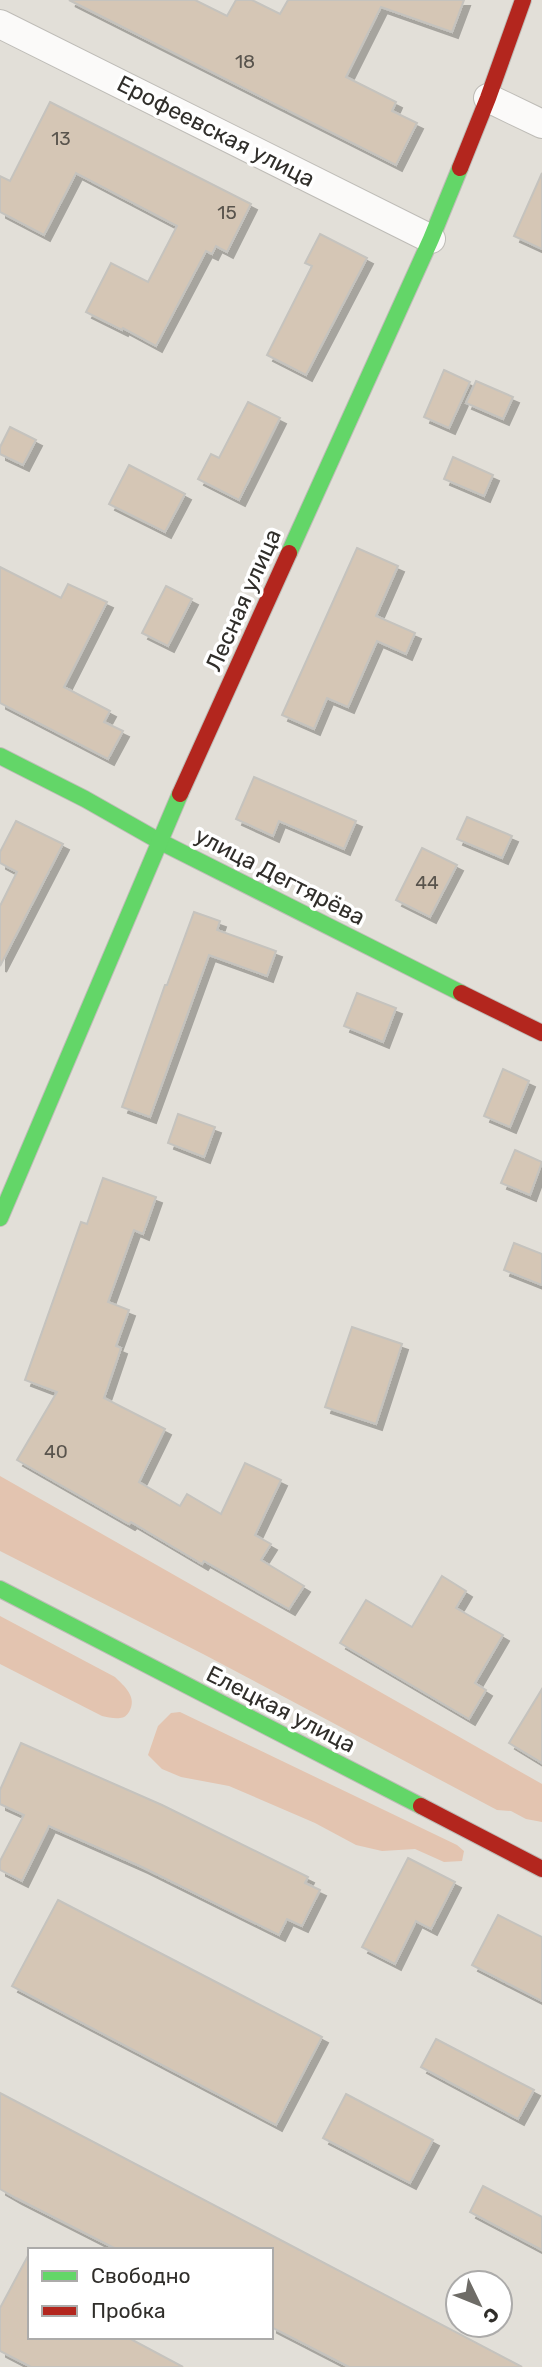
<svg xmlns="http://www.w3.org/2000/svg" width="542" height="2367" font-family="Rubik,sans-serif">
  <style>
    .green { fill: #e3c4b0 }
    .building { fill: #d5c6b5; stroke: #c5c3be; stroke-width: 2; filter: url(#shadow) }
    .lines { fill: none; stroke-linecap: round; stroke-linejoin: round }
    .street-casing { stroke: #bebcb7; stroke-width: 30 }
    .fast-casing { stroke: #bebcb7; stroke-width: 18 }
    .jam-casing { stroke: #bebcb7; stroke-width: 18 }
    .street { stroke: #fbfaf9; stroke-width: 28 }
    .fast { stroke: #63d668; stroke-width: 16 }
    .jam { stroke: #b3261e; stroke-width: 16 }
    .labels { text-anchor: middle; stroke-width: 7; stroke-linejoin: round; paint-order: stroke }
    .number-label { font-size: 19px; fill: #59544d }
    .street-label { font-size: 23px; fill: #302e2a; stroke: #fff }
  </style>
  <defs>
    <filter id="shadow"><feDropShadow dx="6" dy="6" stdDeviation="0" flood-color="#0004"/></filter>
  </defs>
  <rect width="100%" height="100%" fill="#e2dfd8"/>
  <g class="green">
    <polygon points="0,1476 542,1784 542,1822 526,1819 511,1811 497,1810 203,1654 0,1551"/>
    <path d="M0,1616L115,1677C124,1686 138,1697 129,1712C127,1715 124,1718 120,1718C115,1719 107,1717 102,1716L0,1664Z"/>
    <polygon points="180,1712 457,1845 464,1851 462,1861 444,1862 415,1849 382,1851 356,1845 315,1823 229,1786 181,1777 162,1769 148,1755 158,1726 171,1713"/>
  </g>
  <g class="building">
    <polygon points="69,0 195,0 227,16 236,0 252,0 280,14 288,0 464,0 452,32 381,7 346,77 396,102 392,111 417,123 396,165"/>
    <polygon points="50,102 251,204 227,252 216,246 212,254 206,251 156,346 123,328 122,330 86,312 111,263 148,282 177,226 76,173 44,235 0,212 0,176 10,181"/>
    <polygon points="542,173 542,249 514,236"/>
    <polygon points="320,234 367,258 306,375 267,355 312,266 305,263"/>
    <polygon points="444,370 470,382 449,428 424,417"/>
    <polygon points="476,381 513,397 503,419 466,403"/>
    <polygon points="248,402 280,418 239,500 198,479 211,454 219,458"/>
    <polygon points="10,427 36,440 23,465 0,454 0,447"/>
    <polygon points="453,457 493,475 484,496 444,479"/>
    <polygon points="129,465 185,494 165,532 109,504"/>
    <polygon points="357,548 398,566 376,616 415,633 406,654 377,641 348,707 327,698 314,729 282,715"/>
    <polygon points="0,567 61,598 68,584 107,602 64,687 110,711 104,722 123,731 108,759 0,703"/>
    <polygon points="166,586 192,599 168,646 142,633"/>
    <polygon points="254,777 356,821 344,849 279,821 273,836 236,819"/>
    <polygon points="467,817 512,836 502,858 457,839"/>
    <polygon points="16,821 63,844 0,966 0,906 17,872 0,863 0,852"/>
    <polygon points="422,848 457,865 430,917 396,900"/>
    <polygon points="194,912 220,921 217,930 276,951 267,976 209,955 150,1117 122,1107 165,985 167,985"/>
    <polygon points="357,993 396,1008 383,1042 344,1026"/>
    <polygon points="503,1069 529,1081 510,1127 484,1116"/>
    <polygon points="178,1114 215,1127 204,1157 168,1143"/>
    <polygon points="515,1150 542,1162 530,1195 501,1183"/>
    <polygon points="103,1178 156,1197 143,1234 134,1230 108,1302 129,1310 116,1346 121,1348 104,1398 165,1429 139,1482 180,1506 187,1494 221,1514 245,1463 281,1480 255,1535 271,1544 261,1560 304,1586 289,1609 204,1561 202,1564 131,1522 129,1524 17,1460 57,1392 25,1380 81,1222 87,1224"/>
    <polygon points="514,1243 542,1254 542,1285 504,1270"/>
    <polygon points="352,1327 402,1344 376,1424 325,1407"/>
    <polygon points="442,1576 466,1591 456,1608 503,1635 475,1683 486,1690 469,1719 340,1643 366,1600 412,1627"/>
    <polygon points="542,1689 542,1763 509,1743"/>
    <polygon points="21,1743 162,1805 308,1877 305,1883 320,1890 302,1926 287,1919 279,1935 142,1867 49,1826 22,1881 0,1870 0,1861 24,1815 0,1804 0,1790"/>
    <polygon points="408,1858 455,1882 431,1929 416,1921 395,1964 362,1947"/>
    <polygon points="58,1900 322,2037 276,2125 12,1986"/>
    <polygon points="498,1915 542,1937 542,2001 472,1965"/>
    <polygon points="436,2039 534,2090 518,2119 421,2067"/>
    <polygon points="0,2093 271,2235 522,2367 349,2367 271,2327 271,2250 118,2250 16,2198 0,2189"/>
    <polygon points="346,2094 433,2140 410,2183 323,2138"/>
    <polygon points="483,2186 542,2217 542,2250 470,2212"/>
    <polygon points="30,2252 30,2337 127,2337 183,2367 31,2367 0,2351 0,2308"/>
  </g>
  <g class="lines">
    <defs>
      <g id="street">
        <polyline points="0,24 431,239"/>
        <polyline points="488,98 542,124"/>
      </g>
      <g id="fast">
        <polyline points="289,553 431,239 460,168"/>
        <polyline points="0,756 85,799 159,841 461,993"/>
        <polyline points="0,1218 180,794"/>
        <polyline points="0,1589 421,1806"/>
      </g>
      <g id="jam">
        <polyline points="460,168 488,98 523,0"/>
        <polyline points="180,794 289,553"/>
        <polyline points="461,993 542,1033"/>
        <polyline points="421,1806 542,1869"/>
      </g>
    </defs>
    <use href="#street" class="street-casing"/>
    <use href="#fast" class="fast-casing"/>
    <use href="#jam" class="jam-casing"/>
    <use href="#street" class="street"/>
    <use href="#fast" class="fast"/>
    <use href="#jam" class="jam"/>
  </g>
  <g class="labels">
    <g class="number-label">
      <text x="245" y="68">18</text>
      <text x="61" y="145">13</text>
      <text x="227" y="219">15</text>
      <text x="427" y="889">44</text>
      <text x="56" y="1458">40</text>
    </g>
    <g class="street-label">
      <text transform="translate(216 131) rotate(27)" y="8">Ерофеевская улица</text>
      <text transform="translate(243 600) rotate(-66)" y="8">Лесная улица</text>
      <text transform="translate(280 876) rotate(27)" y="8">улица Дегтярёва</text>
      <text transform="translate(281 1709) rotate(27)" y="8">Елецкая улица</text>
    </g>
  </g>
  <rect x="28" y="2248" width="245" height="91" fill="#ffffff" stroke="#acabaa" stroke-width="2"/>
  <rect x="42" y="2271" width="35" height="10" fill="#63d668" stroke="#acabaa" stroke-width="2"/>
  <text x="91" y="2283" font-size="21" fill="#302e2a">Свободно</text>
  <rect x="42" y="2306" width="35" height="10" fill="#b3261e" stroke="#acabaa" stroke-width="2"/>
  <text x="91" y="2318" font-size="21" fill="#302e2a">Пробка</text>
  <g transform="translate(479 2304) rotate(133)"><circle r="33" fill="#ffffff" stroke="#acabaa" stroke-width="2"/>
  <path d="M0-5L12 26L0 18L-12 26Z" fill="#6e6c67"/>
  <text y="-10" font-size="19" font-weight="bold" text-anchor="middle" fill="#302e2a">С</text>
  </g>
</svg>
